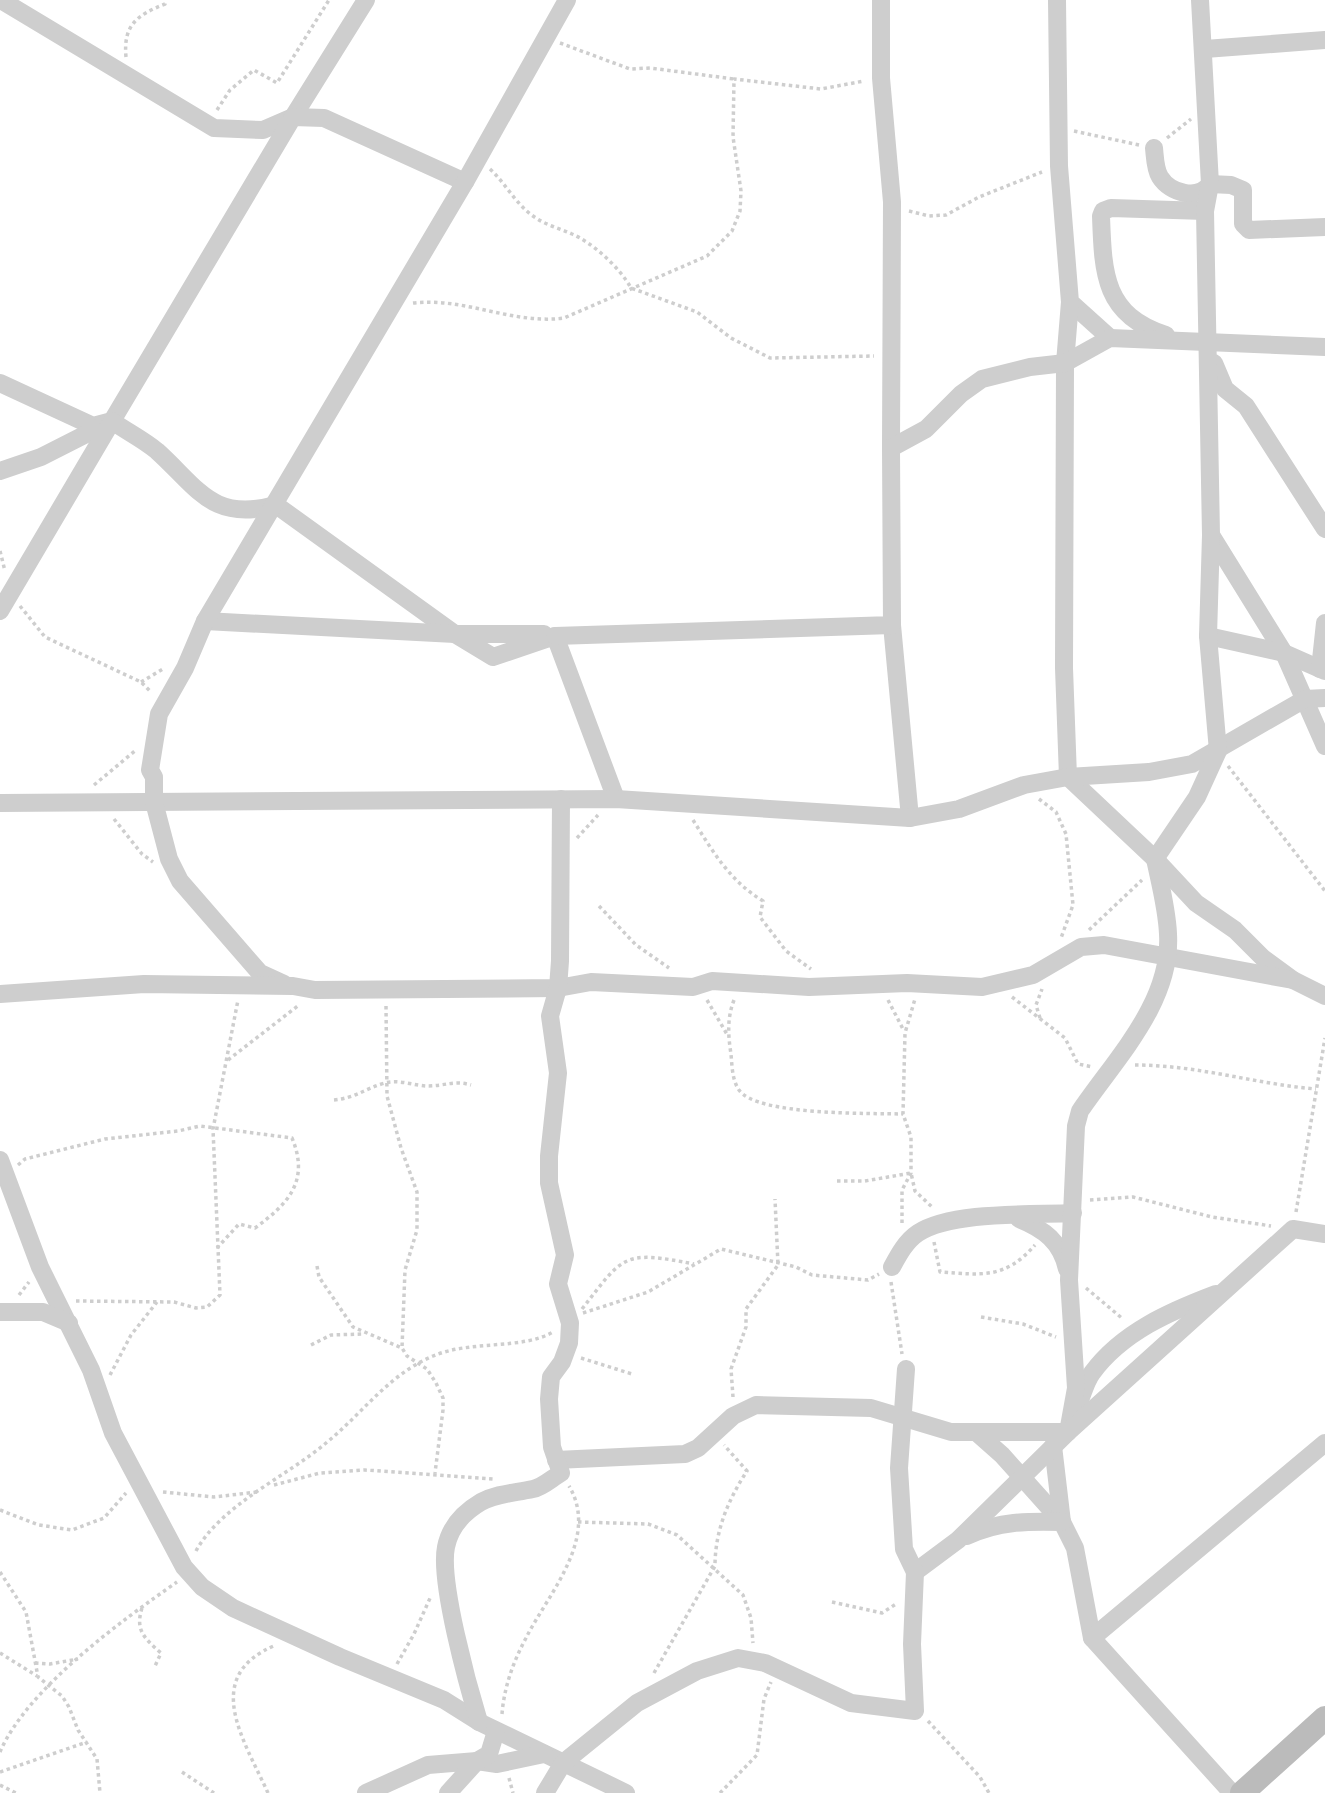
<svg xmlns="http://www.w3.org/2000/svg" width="1325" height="1793" font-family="Ubuntu,sans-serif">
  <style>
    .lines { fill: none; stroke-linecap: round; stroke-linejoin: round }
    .path { stroke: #cecece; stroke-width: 3.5; stroke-dasharray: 3.5 3.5; stroke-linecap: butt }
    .street { stroke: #cecece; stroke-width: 18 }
    .secondary { stroke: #bbb; stroke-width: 24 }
  </style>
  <rect width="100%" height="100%" fill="#fff"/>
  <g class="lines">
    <g class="path">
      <polyline points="560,43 630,69 650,68 734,79"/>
      <path d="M126,57C123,25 137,15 165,4L166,0"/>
      <polyline points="217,110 230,90 254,70 277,83 329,0"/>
      <polyline points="1074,131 1139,145"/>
      <polyline points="1167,138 1191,119"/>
      <path d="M490,169C506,184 515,203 533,216C545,225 559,228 572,234C593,243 620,268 631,288L697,312L731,338L770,358L874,356"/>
      <polyline points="909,211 929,216 946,215 979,197 1042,172"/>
      <path d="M413,303C465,297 513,325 564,318L707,256L732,231L740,211L741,191L733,137L734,79L821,89L864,81"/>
      <polyline points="0,551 5,571"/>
      <polyline points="20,606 45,637 141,682 151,692"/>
      <polyline points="141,682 163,669"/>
      <polyline points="1228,766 1325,891"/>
      <polyline points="94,785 136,750"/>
      <polyline points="1039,799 1056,812 1066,834 1073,905 1061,938"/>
      <polyline points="114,819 142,854 153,862"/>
      <path d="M693,820C713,852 730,881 763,901L760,917L786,951L811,969"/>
      <polyline points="577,838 598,815"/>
      <polyline points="599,906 636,945 669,968"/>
      <polyline points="1089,930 1142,880"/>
      <polyline points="1012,997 1065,1038 1078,1064 1093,1067"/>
      <polyline points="707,1000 728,1036"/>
      <path d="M734,1000C727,1018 728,1035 731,1054C732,1065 732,1080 739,1090C757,1116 871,1113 903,1114"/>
      <polyline points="888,1000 904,1031"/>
      <polyline points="386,1006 387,1096 401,1148 417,1192 417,1230 405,1270 402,1348"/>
      <polyline points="1040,1018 1036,1005 1042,989"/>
      <polyline points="228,1060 299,1005"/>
      <path d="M1135,1065C1198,1065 1255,1084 1316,1089"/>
      <path d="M334,1100C356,1098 366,1088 385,1083C399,1079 415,1086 428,1086C444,1086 455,1080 471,1085"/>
      <path d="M18,1165L25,1159L105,1139L178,1131L200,1126L292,1138C310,1181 288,1204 255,1228L239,1224L217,1248"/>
      <polyline points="837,1181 865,1181 911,1173 915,1191 932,1207"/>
      <polyline points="1090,1200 1133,1197 1212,1217 1271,1226"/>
      <polyline points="1296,1212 1325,1038"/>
      <polyline points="902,1223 902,1190 911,1173 911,1137 903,1114 905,1033 915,999"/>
      <path d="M934,1242L940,1272C983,1275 1005,1279 1035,1245"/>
      <polyline points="317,1266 319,1277 353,1327 402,1348 407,1356 427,1369 436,1383 443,1398 443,1410 435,1473"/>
      <polyline points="891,1282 902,1354"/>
      <polyline points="1086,1288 1123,1319"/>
      <polyline points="19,1295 29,1282"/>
      <polyline points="76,1301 174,1302 196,1308 207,1307 220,1295 213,1129 238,1000"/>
      <path d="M582,1309C624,1255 623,1250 694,1264"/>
      <polyline points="583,1313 648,1292 721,1249 796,1267 812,1275 868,1280 879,1274"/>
      <polyline points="981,1317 1023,1324 1056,1337"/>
      <polyline points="311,1345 331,1335 363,1334"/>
      <polyline points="581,1358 632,1374"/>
      <polyline points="110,1375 131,1335 157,1302"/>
      <polyline points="733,1397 731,1369 746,1327 746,1309 778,1265 775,1199"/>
      <polyline points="274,1485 320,1473 365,1470 494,1479"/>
      <polyline points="163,1492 214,1497 257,1492"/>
      <polyline points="0,1510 39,1525 72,1530 104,1518 126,1493"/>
      <polyline points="578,1522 648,1524 677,1535 743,1595 751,1618 753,1643"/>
      <path d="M196,1551C221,1505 286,1477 326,1443C363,1413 388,1375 433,1356C470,1340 522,1350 553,1332"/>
      <polyline points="0,1572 26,1612 38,1677 62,1696 69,1707 78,1730 97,1759 100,1793"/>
      <polyline points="832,1602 882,1613 896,1604"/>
      <path d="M142,1608C135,1630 144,1638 161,1653L155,1666"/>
      <polyline points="0,1653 37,1676"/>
      <polyline points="35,1663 50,1664 78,1659"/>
      <polyline points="397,1664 414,1634 431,1596"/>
      <path d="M654,1673L715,1566C715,1531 728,1500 747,1471L724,1445"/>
      <path d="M502,1714C504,1688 513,1662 526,1638C548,1594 600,1538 569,1486"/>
      <polyline points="928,1721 980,1777 989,1793"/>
      <path d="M0,1752C27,1689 121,1621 177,1582"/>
      <polyline points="0,1772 87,1742"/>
      <polyline points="182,1772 214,1793"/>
      <polyline points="509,1778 513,1793"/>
      <polyline points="0,1785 16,1793"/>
      <path d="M268,1793C244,1740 200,1676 276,1645"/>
      <polyline points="720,1793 757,1755 764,1699 771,1682"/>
    </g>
    <g class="street">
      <polyline points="1,0 214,128 263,130 293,117 366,0"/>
      <polyline points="881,0 881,78 892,202 891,448"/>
      <polyline points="1057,0 1059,166 1070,302 1110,338"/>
      <polyline points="1205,49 1325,40"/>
      <path d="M1154,148C1155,157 1155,169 1160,177C1170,193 1198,201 1210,184L1231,185L1243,190V224L1249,230L1325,227"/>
      <polyline points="1070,302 1065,363 1064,668 1068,777 1155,859 1196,903 1235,930 1263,958 1293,980 1325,996"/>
      <path d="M1166,335C1104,315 1103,274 1101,216L1103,211L1111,208L1205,211"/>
      <polyline points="1214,363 1225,389 1246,406 1325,529"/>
      <polyline points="0,383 93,426 112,421 293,117 324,118 465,182"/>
      <path d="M112,421C126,431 144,440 157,451C199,489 212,522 276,505L455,634L493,657L555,636L616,799"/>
      <polyline points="0,471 41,457 106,424"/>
      <polyline points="1211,535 1284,653 1325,746"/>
      <polyline points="0,611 112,421"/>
      <polyline points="205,621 455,634 544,634"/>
      <polyline points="892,625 910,818"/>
      <polyline points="555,636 892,625 891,448 926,429 961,394 982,379 1030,367 1065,363 1110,338 1325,347"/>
      <polyline points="1208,636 1284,653 1325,671"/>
      <polyline points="1320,669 1325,623"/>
      <polyline points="0,803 616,799 910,818 959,809 1024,785 1068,777 1149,772 1192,764 1305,699 1325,698"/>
      <polyline points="284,984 260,973 180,881 169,859 154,802 154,777 150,770 159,714 185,668 205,621 465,182 567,0"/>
      <polyline points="0,994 144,984 293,986 315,990 558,988 591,982 693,987 712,981 809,987 907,983 982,987 1033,975 1081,947 1104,945 1293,980"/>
      <polyline points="0,1160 40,1267 91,1370 113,1433 184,1567 202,1587 233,1608 340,1657 444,1700 479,1722 626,1793"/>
      <path d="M1019,1219C1044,1229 1061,1242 1067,1269"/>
      <path d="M892,1267C899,1254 906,1241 918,1233C952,1211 1032,1215 1073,1213"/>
      <polyline points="0,1312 43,1312 69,1323"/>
      <path d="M1079,1403C1083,1393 1086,1381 1092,1373C1122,1332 1171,1311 1216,1294"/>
      <polyline points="976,1432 1002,1455 1062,1522"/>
      <path d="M1068,1432L1076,1388L1069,1280L1076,1126L1080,1111C1116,1058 1172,1002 1168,934C1167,909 1160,883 1155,859L1197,797L1218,751L1208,636L1211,535L1205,211L1210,184L1200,0"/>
      <polyline points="1053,1446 1062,1522 1075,1548 1092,1638"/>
      <polyline points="556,1460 685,1454 698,1448 733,1416 756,1405 871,1408 951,1432 1068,1432"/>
      <path d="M967,1536C998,1521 1029,1521 1062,1522"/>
      <polyline points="915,1572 958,1540 1068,1432 1293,1229 1325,1234"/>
      <path d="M479,1722C468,1686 439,1581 446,1547C450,1527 464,1512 481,1502C498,1493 515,1493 533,1489C543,1487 552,1478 561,1473L552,1447L549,1399L551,1377L562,1362L569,1343L570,1323L558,1284L565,1255L549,1183V1156L558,1073L550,1016L558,988L560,961L561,799"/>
      <polyline points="366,1793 428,1765 477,1761 497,1764 544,1754"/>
      <polyline points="448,1793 477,1761 489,1754 496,1731"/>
      <polyline points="545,1793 563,1763 637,1703 697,1671 738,1658 765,1663 851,1703 915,1711 912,1644 915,1572 904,1549 899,1468 906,1369"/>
      <polyline points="1232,1793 1092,1638 1325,1443"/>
    </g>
    <polyline class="secondary" points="1242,1793 1325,1718"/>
  </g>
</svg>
